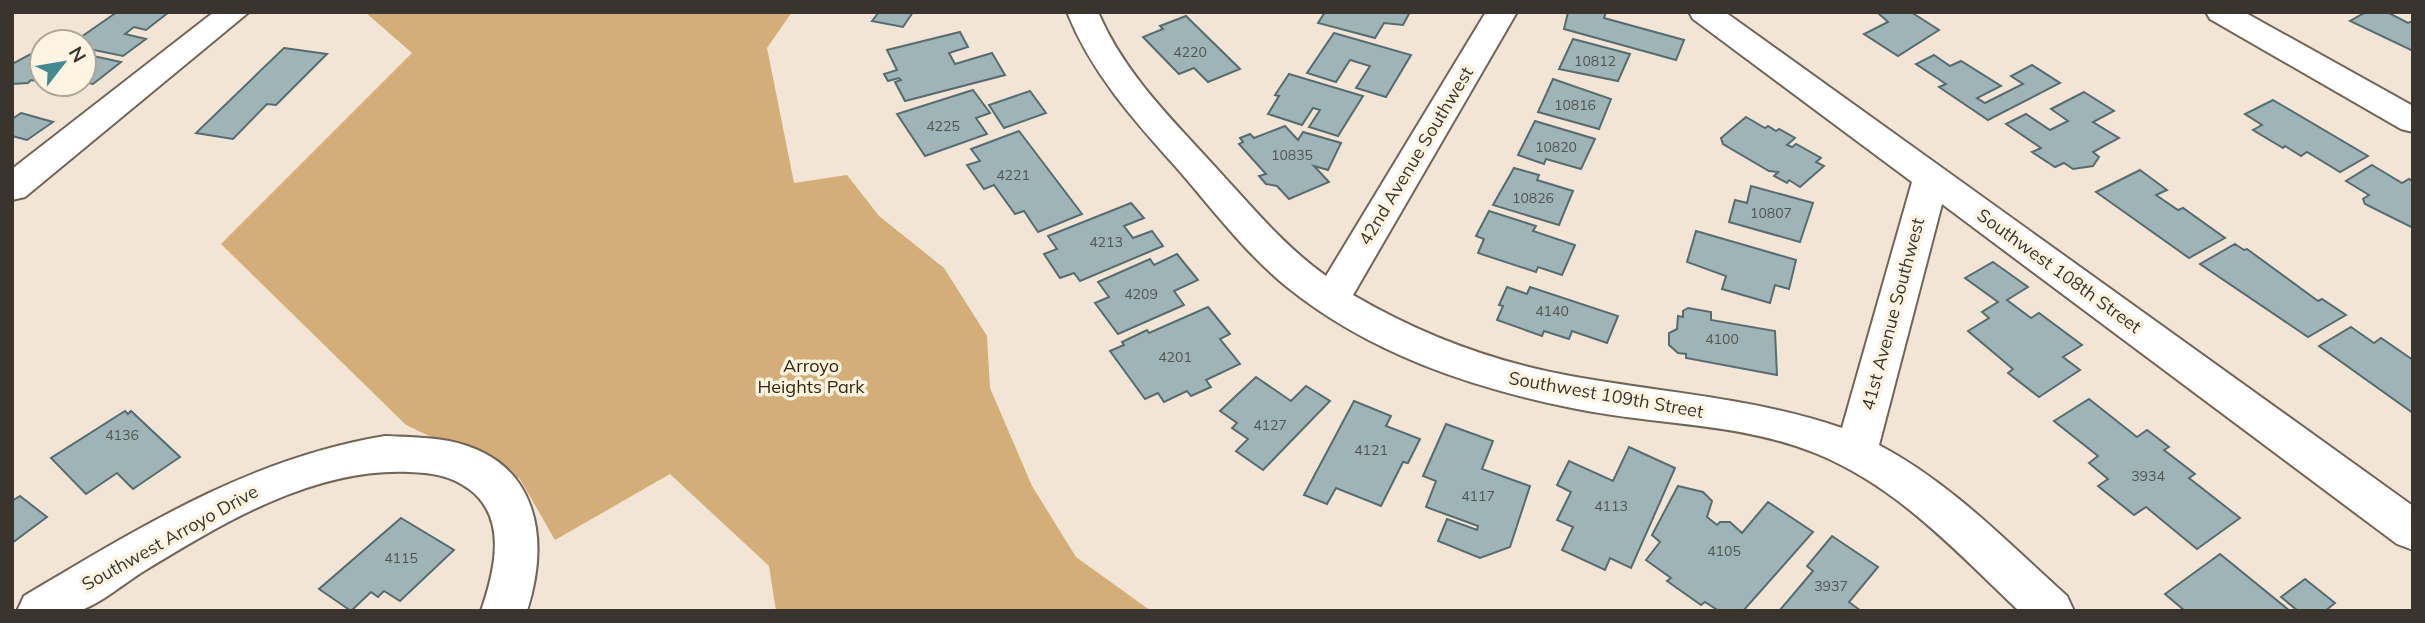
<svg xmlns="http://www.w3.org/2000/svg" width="2425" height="623" font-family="Mulish,sans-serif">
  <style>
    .green { fill: #d4ae78 }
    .building { fill: #9eb4b7; stroke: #576c6f; stroke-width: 2 }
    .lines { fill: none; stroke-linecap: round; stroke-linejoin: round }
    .minor-casing { stroke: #706557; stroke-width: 4 }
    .minor { fill: #fff; fill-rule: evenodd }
    .labels { text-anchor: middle; stroke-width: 7; stroke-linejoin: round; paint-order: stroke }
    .number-label { font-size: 14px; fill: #525450 }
    .street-label { font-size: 18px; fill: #39342e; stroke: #fff3e2 }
    .park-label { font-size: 18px; fill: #392609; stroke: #fff3e2 }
  </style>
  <rect width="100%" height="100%" fill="#f2e5d5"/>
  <polygon class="green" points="365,12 792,12 767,48 794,183 847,175 879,216 944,268 987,336 990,388 1032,486 1076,557 1151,611 776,611 769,566 670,474 555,540 520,479 406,425 221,244 412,53"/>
  <g class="building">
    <polygon points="117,12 169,12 146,30 134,27 125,34 146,39 123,56 84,48 84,42 74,42"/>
    <polygon points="879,12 913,12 903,27 872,21"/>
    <polygon points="1325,12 1410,12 1403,25 1384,23 1375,38 1318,23"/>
    <polygon points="1568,12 1606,12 1604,18 1684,40 1676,60 1564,29"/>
    <polygon points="1911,12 1939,30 1898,56 1864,34 1888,22 1877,12"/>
    <polygon points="2366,12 2387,12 2408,23 2413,21 2413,51 2350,21"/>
    <polygon points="1186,16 1240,69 1208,82 1194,68 1179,74 1143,37 1163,29 1160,26"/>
    <polygon points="960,32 968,47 949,53 955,64 992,53 1005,75 905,101 895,82 901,80 899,78 888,81 884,74 897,70 887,50"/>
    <polygon points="1334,33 1411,55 1386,97 1356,88 1370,66 1350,60 1336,82 1307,73"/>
    <polygon points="1573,39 1630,54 1618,81 1559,69"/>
    <polygon points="42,48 42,82 31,80 28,83 12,84 12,64"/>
    <polygon points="284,48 327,54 276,105 267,104 233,139 196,133"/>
    <polygon points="84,54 121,62 93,84 84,82"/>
    <polygon points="1934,55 1950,66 1961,61 2001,86 1977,98 1985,103 2023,84 2011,76 2032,65 2060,83 1988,120 1939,87 1946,84 1916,64"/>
    <polygon points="1289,74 1363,96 1338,136 1309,127 1320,110 1313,108 1302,125 1268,114 1279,96 1275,95"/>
    <polygon points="1553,79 1611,99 1599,129 1538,112"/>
    <polygon points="973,90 990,113 976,118 987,134 925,156 897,114"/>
    <polygon points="1030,91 1046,113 1004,128 989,105"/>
    <polygon points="2084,92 2114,111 2093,122 2119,138 2093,152 2099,157 2093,166 2073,169 2064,163 2055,167 2032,152 2041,148 2006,124 2026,114 2050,130 2068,121 2051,109"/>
    <polygon points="2273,100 2368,156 2340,172 2307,152 2301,156 2285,146 2283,148 2253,130 2262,125 2245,114"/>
    <polygon points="21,113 53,122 27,140 12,136 12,119"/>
    <polygon points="1746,117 1765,128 1768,126 1776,131 1779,129 1795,138 1787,145 1792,147 1796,144 1821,158 1816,162 1824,166 1800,187 1789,180 1787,183 1774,176 1778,172 1769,171 1723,144 1721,138"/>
    <polygon points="1535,121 1595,139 1581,169 1546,159 1544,164 1518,155"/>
    <polygon points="1285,126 1298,140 1303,132 1341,143 1328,170 1314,166 1329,182 1289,199 1277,186 1266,184 1259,176 1266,174 1239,144 1243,142 1240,138 1250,134 1254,138"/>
    <polygon points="1019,131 1082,214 1038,232 1024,211 1015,214 994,185 984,189 967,165 980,161 971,149"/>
    <polygon points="2372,165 2402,183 2409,179 2413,181 2413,228 2365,204 2363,199 2369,195 2346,181"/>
    <polygon points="1514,168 1539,175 1537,180 1573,191 1559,225 1493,205"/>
    <polygon points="2140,170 2167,190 2156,195 2178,210 2183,208 2225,238 2189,258 2096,192"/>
    <polygon points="1751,186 1813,203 1800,242 1729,222 1735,200 1747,203"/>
    <polygon points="1131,203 1144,218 1124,226 1133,238 1152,231 1163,246 1080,281 1074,273 1060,278 1044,254 1057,249 1048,236"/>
    <polygon points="1489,211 1536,226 1533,231 1575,245 1562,275 1538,267 1536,272 1478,253 1484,239 1476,236"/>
    <polygon points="1696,231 1796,260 1789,289 1775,285 1770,303 1722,289 1726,276 1687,262"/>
    <polygon points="2235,244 2244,250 2247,249 2318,301 2322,299 2346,315 2308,337 2200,264"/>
    <polygon points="1177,254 1198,280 1174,291 1184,305 1118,334 1095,303 1109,297 1098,282 1150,259 1154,265"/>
    <polygon points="1993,262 2028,287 2007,300 2031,318 2039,313 2082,345 2063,357 2080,370 2039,397 2008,373 2013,369 1968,331 1989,318 1982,312 1998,302 1965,278"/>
    <polygon points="1507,287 1527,294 1530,287 1618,316 1607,343 1572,331 1569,339 1544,331 1542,336 1497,320 1503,306 1499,305"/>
    <polygon points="1208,307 1230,334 1220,339 1240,364 1206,380 1211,387 1191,396 1187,391 1164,402 1158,393 1145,399 1110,351 1124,345 1122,342 1147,330 1149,333"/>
    <polygon points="1688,308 1711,312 1711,320 1775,331 1777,375 1686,358 1686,354 1678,353 1669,345 1669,333 1677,329 1678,316 1683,317 1683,311"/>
    <polygon points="2351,327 2374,343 2381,338 2413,360 2413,413 2319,346"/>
    <polygon points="1256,377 1291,401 1306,386 1330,401 1263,470 1236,451 1248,439 1232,428 1237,423 1220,411"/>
    <polygon points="2089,399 2137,437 2147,430 2169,447 2164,450 2195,474 2189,478 2240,518 2197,549 2146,507 2134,515 2098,486 2108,479 2089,463 2098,456 2054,421"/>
    <polygon points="1354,401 1391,416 1386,426 1420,439 1408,463 1403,462 1381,506 1336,488 1327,504 1304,495"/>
    <polygon points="125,411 128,414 131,411 180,457 133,489 117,473 86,494 51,458"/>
    <polygon points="1446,424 1493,441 1482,469 1530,486 1510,547 1480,558 1438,541 1447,519 1477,530 1478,526 1426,507 1436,481 1423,476"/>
    <polygon points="1629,447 1675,468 1631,568 1610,558 1605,570 1562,550 1573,527 1557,520 1571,492 1557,485 1569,461 1613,481"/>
    <polygon points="1678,486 1703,492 1712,501 1707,517 1717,525 1720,522 1730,522 1742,533 1768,502 1813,532 1743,611 1719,611 1705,602 1701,605 1667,581 1671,578 1646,560 1660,542 1652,535"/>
    <polygon points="20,496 47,517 12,543 12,501"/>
    <polygon points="401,518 454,550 400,601 384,591 378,597 371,592 351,611 319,589"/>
    <polygon points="1832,536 1878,567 1849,602 1861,611 1779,611 1813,571 1807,566"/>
    <polygon points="2220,554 2290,611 2185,611 2165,594"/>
    <polygon points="2305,579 2335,603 2325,611 2298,611 2281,597"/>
  </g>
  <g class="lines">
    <defs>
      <g id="minor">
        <polygon points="214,12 249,12 25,197 12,200 12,169"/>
        <path d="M1067,12H1098C1125,75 1173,120 1218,170C1252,207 1284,246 1326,276L1486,12H1517L1353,295C1423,336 1496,363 1576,377C1666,393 1755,398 1842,428L1912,182L1693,19L1689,12H1725L2413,506V550L2397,544L1942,204L1879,445C1951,483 2007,542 2067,596L2074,611H2019C1956,551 1897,486 1815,453C1739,422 1652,425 1572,408C1469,387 1369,353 1287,287C1244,252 1211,207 1175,166C1132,118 1091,72 1067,12Z"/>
        <polygon points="2206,12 2244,12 2413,106 2413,132 2401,129 2210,19"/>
        <path d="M385,436C406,437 428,437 449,441C537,459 551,536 527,611H481C495,570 508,518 469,489C449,475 432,473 409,472C313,468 223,523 144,571C126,582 100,604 81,610C66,615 34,611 17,611L24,596C139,528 250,458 385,436Z"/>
      </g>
    </defs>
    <use href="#minor" class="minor-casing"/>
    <use href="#minor" class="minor"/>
  </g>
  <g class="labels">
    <g class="number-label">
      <text x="1190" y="57">4220</text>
      <text x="1595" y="66">10812</text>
      <text x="1575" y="110">10816</text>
      <text x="943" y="131">4225</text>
      <text x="1556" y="152">10820</text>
      <text x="1292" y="160">10835</text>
      <text x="1013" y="180">4221</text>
      <text x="1533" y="203">10826</text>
      <text x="1771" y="218">10807</text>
      <text x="1106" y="247">4213</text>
      <text x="1141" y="299">4209</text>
      <text x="1552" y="316">4140</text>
      <text x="1722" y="344">4100</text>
      <text x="1175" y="362">4201</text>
      <text x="1270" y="430">4127</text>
      <text x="122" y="440">4136</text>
      <text x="1371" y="455">4121</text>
      <text x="2148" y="481">3934</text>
      <text x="1478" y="501">4117</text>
      <text x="1611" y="511">4113</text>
      <text x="1724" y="556">4105</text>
      <text x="401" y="563">4115</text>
      <text x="1831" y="591">3937</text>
    </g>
    <g class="street-label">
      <text transform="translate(1416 156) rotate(-59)" y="6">42nd Avenue Southwest</text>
      <text transform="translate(2059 271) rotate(36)" y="6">Southwest 108th Street</text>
      <text transform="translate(1893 314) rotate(-75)" y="6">41st Avenue Southwest</text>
      <text transform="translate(1606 395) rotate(10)" y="6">Southwest 109th Street</text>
      <text transform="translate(170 538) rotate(-29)" y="6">Southwest Arroyo Drive</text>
    </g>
    <g class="park-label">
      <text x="811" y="372">Arroyo<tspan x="811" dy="21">Heights Park</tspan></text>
    </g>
  </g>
  <rect width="2425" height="623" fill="none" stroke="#39342e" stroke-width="28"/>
  <g transform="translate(63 63) rotate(59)"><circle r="33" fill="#fff3e2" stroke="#b0a79a" stroke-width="2"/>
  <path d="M0-5L12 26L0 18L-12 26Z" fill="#428991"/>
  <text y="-10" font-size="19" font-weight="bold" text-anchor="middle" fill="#39342e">N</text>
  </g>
</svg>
